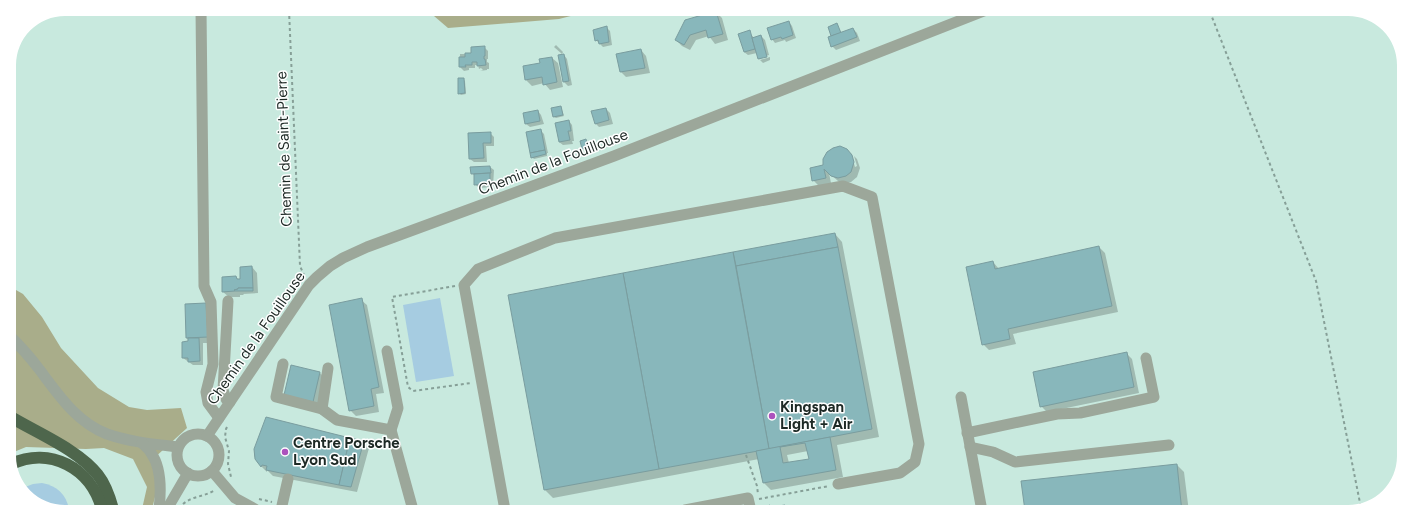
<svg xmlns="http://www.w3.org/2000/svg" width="1413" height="521" font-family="Figtree,sans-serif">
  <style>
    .forest { fill: #a9ad8a }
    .water { fill: #a6cce1 }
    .shadow { fill: #0003; fill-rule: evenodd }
    .building { fill: #88b7bb; stroke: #7a9d9f; fill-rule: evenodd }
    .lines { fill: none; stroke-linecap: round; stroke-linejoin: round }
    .path { stroke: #869f97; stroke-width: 2; stroke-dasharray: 3 3; stroke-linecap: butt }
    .minor { stroke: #9ca79a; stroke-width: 11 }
    .highway { stroke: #4e664c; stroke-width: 12 }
    .poi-dot { fill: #ac52bd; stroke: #fff; stroke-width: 1.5 }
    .labels { text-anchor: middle; stroke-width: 3; stroke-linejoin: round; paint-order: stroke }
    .street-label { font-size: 15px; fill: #1d2925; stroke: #fff }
    .poi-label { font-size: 15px; font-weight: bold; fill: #1d2925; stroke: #fff; text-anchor: start }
  </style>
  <rect width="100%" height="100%" fill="#c8e9de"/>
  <g class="forest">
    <polygon points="427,10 594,10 559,19 448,28"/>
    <polygon points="9,286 23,294 42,317 61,348 98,388 129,407 147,410 181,408 187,428 152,460 157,489 152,509 142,509 147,487 133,459 104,448 86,449 26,447 9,454"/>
  </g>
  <g class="water">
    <polygon points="440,298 454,376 416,382 403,305"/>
    <path d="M42,483C57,486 66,494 69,509H47L20,489L33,484Z"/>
  </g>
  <g class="shadow">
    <polygon points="716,12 722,18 728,40 715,44 709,36 696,40 690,50 682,46 676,40"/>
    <polygon points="789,22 792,26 796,38 786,42 785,40 775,43 772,39"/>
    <polygon points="837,25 841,34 853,29 857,33 860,41 836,50 832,46 833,37"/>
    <polygon points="606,27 610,31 612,45 603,47 596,40"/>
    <polygon points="749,32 754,38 761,36 765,40 769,55 760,58 760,60 757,53 748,55 744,52"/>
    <polygon points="556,45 563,52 562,54 554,47"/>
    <polygon points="484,47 488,51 488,59 487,59 487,62 489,63 489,69 487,69 487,70 480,71 483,70 481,68 479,69 478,65 475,65 475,68 469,68 469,70 464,71 460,67 460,54 472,54"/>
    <polygon points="641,50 646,56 650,73 626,77 621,72"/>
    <polygon points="564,55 567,59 572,85 568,86 564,82 559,56"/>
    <polygon points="770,57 770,60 763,63 760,60"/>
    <polygon points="552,58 558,63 563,87 550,90 544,83 532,86 526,80 541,64"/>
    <polygon points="463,79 465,81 466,94 461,95 459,93"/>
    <polygon points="561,107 564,116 556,118 554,117"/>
    <polygon points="606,109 610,113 613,124 599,127 596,124"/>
    <polygon points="538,111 541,115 544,124 530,127 526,124"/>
    <polygon points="569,121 572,125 574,141 572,141 573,144 563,145 559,142"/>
    <polygon points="540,130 544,134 548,153 547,153 547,156 534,159 532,157"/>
    <polygon points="490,133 494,137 494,146 486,146 487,162 474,162 470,159"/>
    <polygon points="585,140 589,149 584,150 583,148"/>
    <polygon points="851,153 855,167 857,166 854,156 857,159 860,168 857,177 851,182 845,183 838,181 829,173 831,183 819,186 813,180 824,166"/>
    <polygon points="490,167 494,170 493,187 479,188 475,184 475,176 472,173"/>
    <path d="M835,234L842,242L879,437L837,445L843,477L771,490L764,483L759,459L553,498L545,490L509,296ZM808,451L810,460L789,463L787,455Z"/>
    <polygon points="1099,247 1105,253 1118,312 1013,334 1016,344 989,350 983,344 993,262 999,269"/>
    <polygon points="252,267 257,273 258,293 243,294 244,295 240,295 240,297 229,297 223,292 236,277 239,280 241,280"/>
    <polygon points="361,300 367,305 384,393 376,394 379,412 356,416 350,410"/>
    <polygon points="211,310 213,343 203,343 203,365 193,365 183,358 189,342 187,338"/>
    <polygon points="1126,353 1132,359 1139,393 1047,412 1041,406"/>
    <polygon points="320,373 325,378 319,407 290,400"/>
    <polygon points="267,418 363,442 369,448 357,492 273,476 267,470 267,472 257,462 254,455 255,449 259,436"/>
    <polygon points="1177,465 1184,472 1189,512 1026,511 1022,482"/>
    <polygon points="785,506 788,509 794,508 795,511 765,511"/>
  </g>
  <g class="building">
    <polygon points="716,11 723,34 708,38 706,30 690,35 684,45 675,40 685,20"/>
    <polygon points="789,21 793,35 782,39 781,37 771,40 767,28"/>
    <polygon points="837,23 841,33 831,36 828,27"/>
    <polygon points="607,26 609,42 599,44 598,40 595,41 593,30"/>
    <polygon points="853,28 857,37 831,47 828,37"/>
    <polygon points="750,30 755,49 744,52 738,34"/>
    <polygon points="761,35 767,57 758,59 752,38"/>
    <polygon points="485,46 485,56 484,56 484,59 485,59 486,65 477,66 477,62 472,62 472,65 465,65 466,67 459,67 459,57 465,57 465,53 471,53 471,47"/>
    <polygon points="641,49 645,68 620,72 616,54"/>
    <polygon points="564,54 569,81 563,82 558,55"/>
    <polygon points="552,57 557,82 543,85 542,77 525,80 523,66 540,63 539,59"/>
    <polygon points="458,78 464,78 465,93 458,94"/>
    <polygon points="561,106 563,115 553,117 551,108"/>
    <polygon points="606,108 609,120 595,124 591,111"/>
    <polygon points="538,110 540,121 525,124 523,113"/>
    <polygon points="569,120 571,131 568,131 570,140 559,142 555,123"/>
    <polygon points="541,129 545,150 530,153 526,132"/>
    <polygon points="491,132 491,143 483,143 484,158 469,159 468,133"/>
    <polygon points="586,139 588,147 582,149 580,141"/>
    <polygon points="840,146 847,149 852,155 854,162 851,172 846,176 838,178 831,176 824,169 826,178 812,181 810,168 823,165 823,159 827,152 833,148"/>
    <polygon points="545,150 546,154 531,158 530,153"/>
    <polygon points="490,166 491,173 471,174 470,167"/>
    <polygon points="490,173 490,184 474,185 474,174"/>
    <polygon points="835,233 838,247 736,266 733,252"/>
    <polygon points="1099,246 1112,306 1008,329 1010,339 982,345 966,267 993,261 995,269"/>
    <polygon points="838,247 872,429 769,449 736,266"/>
    <polygon points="733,252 769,449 659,469 623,273"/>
    <polygon points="252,266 253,288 238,288 238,289 234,290 235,291 222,292 222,277 236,276 237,279 240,279 240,267"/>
    <polygon points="623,273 659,469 544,490 508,295"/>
    <polygon points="238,288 253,288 253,291 235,291 234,290 238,289"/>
    <polygon points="362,298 379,387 371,389 374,406 349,411 329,305"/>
    <polygon points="206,303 208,337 186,338 185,304"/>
    <polygon points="188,338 199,338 200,361 188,362 188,358 182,358 182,342 188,341"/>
    <polygon points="1127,352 1134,387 1040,407 1033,372"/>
    <polygon points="291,365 320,372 313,402 284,395"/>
    <polygon points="266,417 350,438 339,485 266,470 267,466 262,465 261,467 255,459 254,449"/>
    <path d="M830,437L836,470L763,483L756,451ZM805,443L809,459L783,463L780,447Z"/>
    <polygon points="350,438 364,441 351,487 339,485"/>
    <polygon points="1177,464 1182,512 1025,511 1021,481"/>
    <polygon points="770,505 772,507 785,505 786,511 764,511 765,507"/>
  </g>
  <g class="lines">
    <g class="path">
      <polyline points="289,10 300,266 304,275"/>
      <polyline points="1210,12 1316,281 1361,508"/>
      <polyline points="455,286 392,297 408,387 413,391 471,383"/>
      <polyline points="227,427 226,429 225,437 229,451 228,464 231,477"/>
      <polyline points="746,455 757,486 758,494"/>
      <polyline points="259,499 272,502"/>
      <polyline points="759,499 829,486"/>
      <path d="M183,504C192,496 204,497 215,490"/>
      <polyline points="292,508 303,510"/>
    </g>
    <g class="minor">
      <polyline points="201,9 204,286 211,302 213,364 206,392 208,403 219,418"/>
      <polyline points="228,301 223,390 226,399 230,402"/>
      <path d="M9,335C20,346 30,357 39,369C58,394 76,422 107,434C130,442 154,444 178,447"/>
      <polyline points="387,351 398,408 391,430"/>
      <polyline points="283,364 276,397 322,409 337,420 391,430 413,510"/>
      <polyline points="961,397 982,511"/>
      <polyline points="322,409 328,368"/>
      <polyline points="967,433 1057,414 1080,413 1154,397 1146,358"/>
      <circle cx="198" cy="455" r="21"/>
      <polyline points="207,436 309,285 317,277 330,266 343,258 367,247 614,156 984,11"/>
      <path d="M142,443C145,446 149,449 151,453C162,468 161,492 159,509"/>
      <polyline points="970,447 993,452 1015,462 1169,445"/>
      <polyline points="212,471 235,498 255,509"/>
      <polyline points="167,509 188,473"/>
      <polyline points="281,510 288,479"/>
      <polyline points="505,510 464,285 478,269 555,238 843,186 872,197 919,444 915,462 900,473 838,484"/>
      <polyline points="685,510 748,498 751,511"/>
    </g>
    <g class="highway">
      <path d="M9,416C37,433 79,450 98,475C106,485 110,498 113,509"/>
      <path d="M11,464C50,446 91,468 102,509"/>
    </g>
  </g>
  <g class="poi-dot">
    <circle cx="772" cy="416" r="4"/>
    <circle cx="285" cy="452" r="4"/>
  </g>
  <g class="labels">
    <g class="street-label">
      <text transform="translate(284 149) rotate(-92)" y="5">Chemin de Saint-Pierre</text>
      <text transform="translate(553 162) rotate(-21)" y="5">Chemin de la Fouillouse</text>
      <text transform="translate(256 338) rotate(-55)" y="5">Chemin de la Fouillouse</text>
    </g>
    <g class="poi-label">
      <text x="780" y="412">Kingspan<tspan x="780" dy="17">Light + Air</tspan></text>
      <text x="293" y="448">Centre Porsche<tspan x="293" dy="17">Lyon Sud</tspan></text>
    </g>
  </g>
  <path d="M0 0H1413V521H0ZM65 16H1348A49 49 0 0 1 1397 65V456A49 49 0 0 1 1348 505H65A49 49 0 0 1 16 456V65A49 49 0 0 1 65 16Z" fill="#fff" fill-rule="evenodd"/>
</svg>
